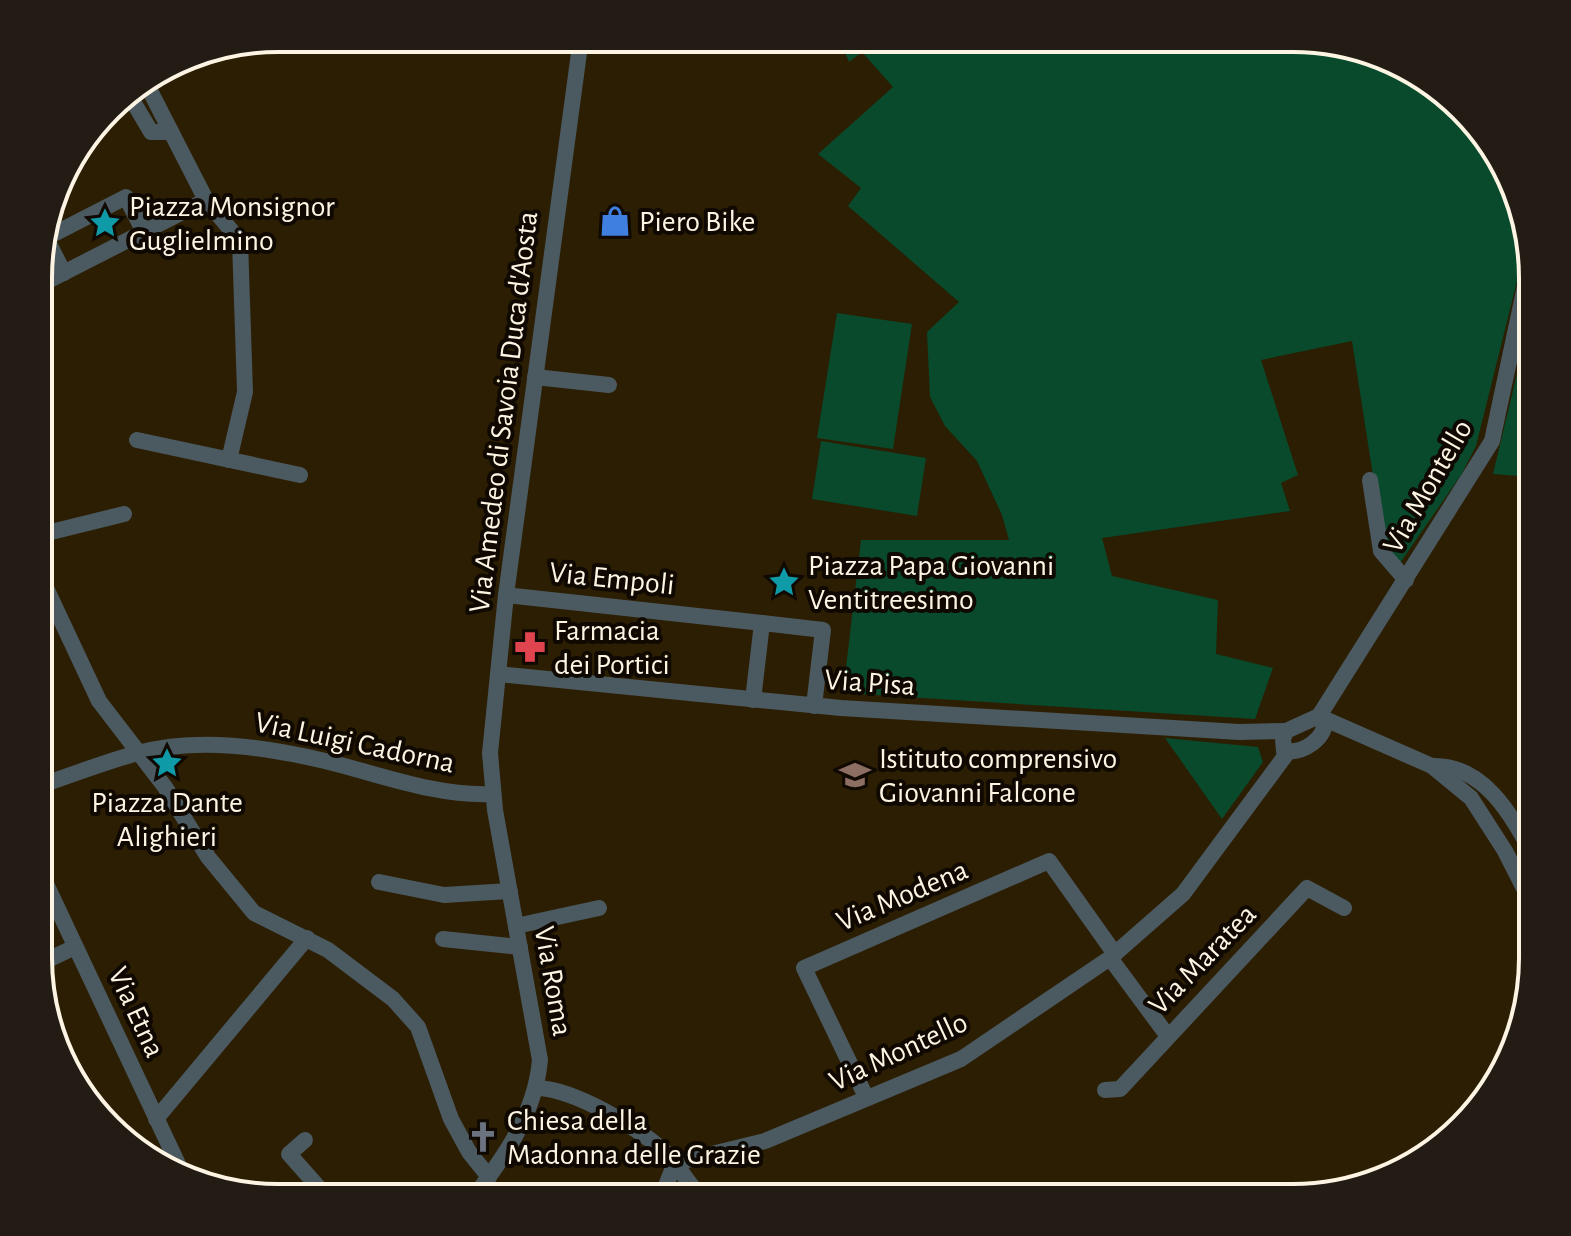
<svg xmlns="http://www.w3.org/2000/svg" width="1571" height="1236" font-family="'Alegreya Sans',sans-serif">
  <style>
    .green { fill: #084a2b }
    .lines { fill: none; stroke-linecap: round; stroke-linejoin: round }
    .minor { stroke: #4b5961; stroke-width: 16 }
    .labels { text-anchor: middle; stroke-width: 8; stroke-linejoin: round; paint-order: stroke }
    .poi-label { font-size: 30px; fill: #fdf4e3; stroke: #0f0902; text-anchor: start }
    .street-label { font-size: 30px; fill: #fdf4e3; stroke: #0f0902 }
    .rim { fill: none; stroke: #fdf4e3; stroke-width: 4 }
  </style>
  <rect width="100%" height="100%" fill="#2c1e02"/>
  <g class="green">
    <polygon points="839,38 1308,38 1384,56 1451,98 1511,181 1523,257 1476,446 1461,475 1398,566 1384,546 1352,341 1261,360 1298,475 1281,483 1290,511 1102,538 1112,576 1218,600 1216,654 1273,668 1255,719 843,693 861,540 1009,540 1002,515 977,461 945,426 930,397 927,332 959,302 848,206 861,188 818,154 893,87 862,52 849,62"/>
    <polygon points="1533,307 1533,477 1493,474"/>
    <polygon points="837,313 912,324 893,449 817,438"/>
    <polygon points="821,441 926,458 917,516 812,499"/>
    <polygon points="1165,738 1258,747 1263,762 1222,819"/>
  </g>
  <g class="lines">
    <g class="minor">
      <polyline points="128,93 151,132 171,132"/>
      <polyline points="206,200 240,241 245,392 229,460"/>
      <polyline points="64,273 46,238 126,197 144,232"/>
      <polyline points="40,285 206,200 146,83"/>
      <polyline points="535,377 609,385"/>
      <polyline points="137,440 300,475"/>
      <polyline points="1370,480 1381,551 1406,580"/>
      <polyline points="39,535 124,514"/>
      <polyline points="39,573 99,701 165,787 208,857 254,913 328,950 393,999 418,1027 451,1119 469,1152 489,1177"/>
      <polyline points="506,595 762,623"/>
      <polyline points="498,674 841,708 1239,732 1286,731"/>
      <polyline points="753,700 762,623 823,630 814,706"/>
      <polyline points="1319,716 1492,441 1530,263"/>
      <path d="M1319,716L1325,719C1326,739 1303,754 1284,751L1283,739L1286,731Z"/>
      <polyline points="1325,719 1432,766 1471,798 1505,851 1533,906"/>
      <path d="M1432,766C1483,764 1511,814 1533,855"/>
      <path d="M39,786C72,775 104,762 138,753C199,737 265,747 325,761C379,774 437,797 493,794"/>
      <polyline points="39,869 185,1179"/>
      <polyline points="379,882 444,895 510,891"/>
      <polyline points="516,926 599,908"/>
      <polyline points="443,939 520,947"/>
      <polyline points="1110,958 1167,1035"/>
      <polyline points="39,964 75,947"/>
      <path d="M538,1088C576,1090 635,1126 664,1151C680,1164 686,1185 704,1198"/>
      <polyline points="1105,1090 1120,1089 1307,888 1344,908"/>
      <polyline points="866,1097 804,968 1049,861 1115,954"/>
      <polyline points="156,1119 307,938"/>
      <polyline points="305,1140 289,1154 328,1198"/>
      <polyline points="675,1163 765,1141 961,1059 1110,958 1183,894 1288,752"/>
      <path d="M473,1198C505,1156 535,1114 540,1060L495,810L490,753L506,595L581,38"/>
      <polyline points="661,1198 675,1163"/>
    </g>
  </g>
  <defs>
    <symbol id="shop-bare" viewBox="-9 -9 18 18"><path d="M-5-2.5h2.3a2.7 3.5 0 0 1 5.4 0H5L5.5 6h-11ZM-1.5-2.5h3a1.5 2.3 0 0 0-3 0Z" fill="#3f7fe0" stroke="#0f0902" stroke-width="2.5" paint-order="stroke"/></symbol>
    <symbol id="sight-bare" viewBox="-9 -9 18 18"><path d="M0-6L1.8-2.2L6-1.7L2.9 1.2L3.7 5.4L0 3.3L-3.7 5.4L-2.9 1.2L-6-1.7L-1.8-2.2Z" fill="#0f9aa8" stroke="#0f0902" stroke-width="2.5" paint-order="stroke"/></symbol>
    <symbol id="pharmacy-bare" viewBox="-9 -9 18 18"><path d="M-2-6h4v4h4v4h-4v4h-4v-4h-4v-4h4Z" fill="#e0444e" stroke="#0f0902" stroke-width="2.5" paint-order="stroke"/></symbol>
    <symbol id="school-bare" viewBox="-9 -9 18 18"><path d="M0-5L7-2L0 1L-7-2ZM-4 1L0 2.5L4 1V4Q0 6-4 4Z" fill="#8d6e63" stroke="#0f0902" stroke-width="2.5" paint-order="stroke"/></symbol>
    <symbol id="church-bare" viewBox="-9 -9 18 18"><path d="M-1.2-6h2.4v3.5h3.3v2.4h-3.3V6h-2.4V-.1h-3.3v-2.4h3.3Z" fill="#6b7280" stroke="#0f0902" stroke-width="2.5" paint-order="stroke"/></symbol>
  </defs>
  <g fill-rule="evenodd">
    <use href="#shop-bare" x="593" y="199" width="44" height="44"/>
    <use href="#sight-bare" x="83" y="201" width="44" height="44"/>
    <use href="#sight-bare" x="762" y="560" width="44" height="44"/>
    <use href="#pharmacy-bare" x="508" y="625" width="44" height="44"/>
    <use href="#sight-bare" x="145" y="741" width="44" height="44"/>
    <use href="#school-bare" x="833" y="753" width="44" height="44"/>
    <use href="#church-bare" x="461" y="1115" width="44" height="44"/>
  </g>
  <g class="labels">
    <g class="poi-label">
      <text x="129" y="216">Piazza Monsignor<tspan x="129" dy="34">Guglielmino</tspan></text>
      <text x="639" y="231">Piero Bike</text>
      <text x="808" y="575">Piazza Papa Giovanni<tspan x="808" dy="34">Ventitreesimo</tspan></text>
      <text x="554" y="640">Farmacia<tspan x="554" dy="34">dei Portici</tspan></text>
      <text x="879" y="768">Istituto comprensivo<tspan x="879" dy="34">Giovanni Falcone</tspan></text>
      <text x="167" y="812" text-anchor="middle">Piazza Dante<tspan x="167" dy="34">Alighieri</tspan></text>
      <text x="507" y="1130">Chiesa della<tspan x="507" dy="34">Madonna delle Grazie</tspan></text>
    </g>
    <g class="street-label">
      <text transform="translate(503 412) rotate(-83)" y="10">Via Amedeo di Savoia Duca d'Aosta</text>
      <text transform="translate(1427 486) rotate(-60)" y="10">Via Montello</text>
      <text transform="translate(612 578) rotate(6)" y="10">Via Empoli</text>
      <text transform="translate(870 682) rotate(4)" y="10">Via Pisa</text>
      <text transform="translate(355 742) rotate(12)" y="10">Via Luigi Cadorna</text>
      <text transform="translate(902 895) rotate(-23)" y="10">Via Modena</text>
      <text transform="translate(1202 959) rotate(-46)" y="10">Via Maratea</text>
      <text transform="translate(554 981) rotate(80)" y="10">Via Roma</text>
      <text transform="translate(137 1012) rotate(65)" y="10">Via Etna</text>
      <text transform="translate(898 1051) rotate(-25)" y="10">Via Montello</text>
    </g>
  </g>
  <path d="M0 0H1571V1236H0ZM278 52H1293A226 226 0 0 1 1519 278V958A226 226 0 0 1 1293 1184H278A226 226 0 0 1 52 958V278A226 226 0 0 1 278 52Z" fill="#221c14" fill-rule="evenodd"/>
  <path class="rim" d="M278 52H1293A226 226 0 0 1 1519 278V958A226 226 0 0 1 1293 1184H278A226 226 0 0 1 52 958V278A226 226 0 0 1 278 52Z"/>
</svg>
